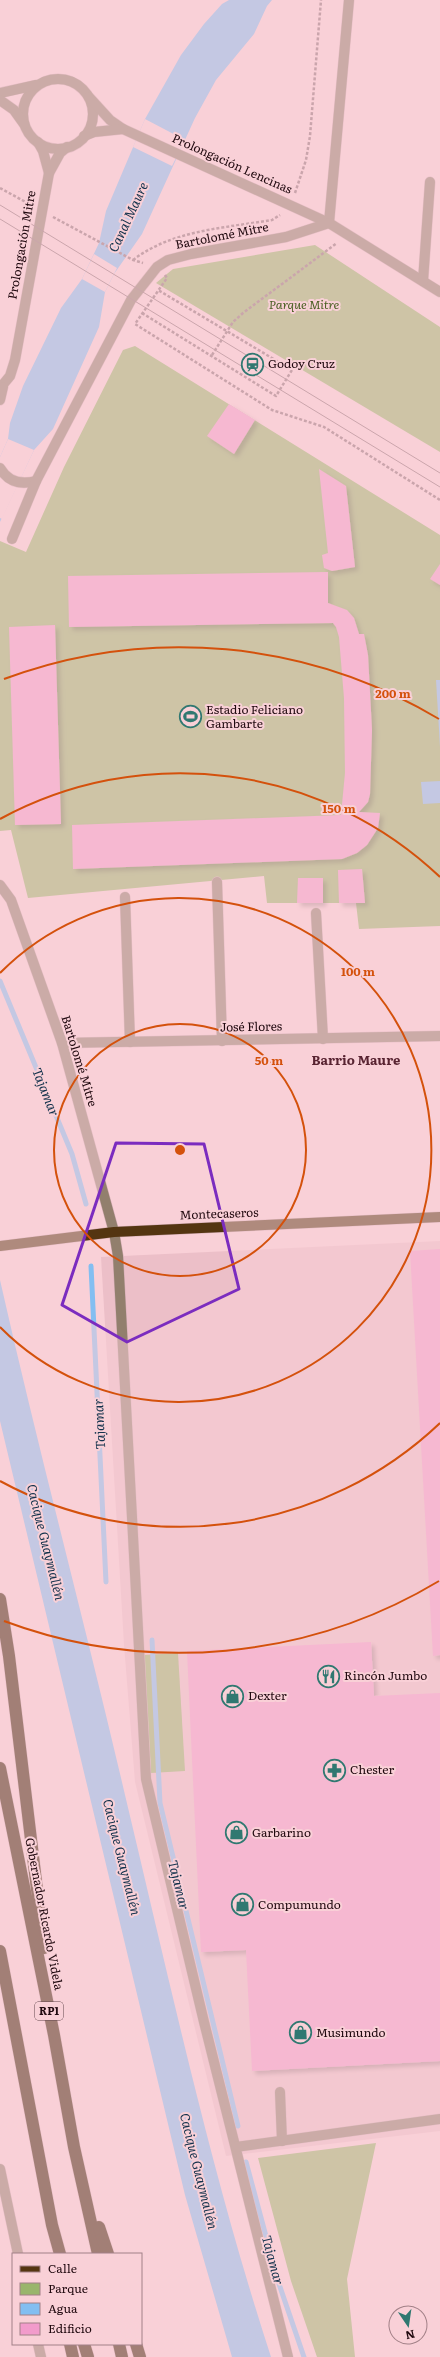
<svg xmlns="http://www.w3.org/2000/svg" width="440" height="2357" font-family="Literata,serif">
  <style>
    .built { fill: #ecbfc8 }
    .green { fill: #99b56c }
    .water { fill: #83bef1 }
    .pier { fill: #f9d0d7 }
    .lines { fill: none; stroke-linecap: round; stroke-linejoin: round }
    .stream { stroke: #83bef1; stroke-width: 5 }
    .building { fill: #f29bcb; filter: url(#shadow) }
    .minor-casing { stroke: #d2acb3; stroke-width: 11 }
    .major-casing { stroke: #d2acb3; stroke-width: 11 }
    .highway-casing { stroke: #d2acb3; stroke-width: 13 }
    .path { stroke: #917178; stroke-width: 2.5; stroke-dasharray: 3 2; stroke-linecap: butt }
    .minor { stroke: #927f6d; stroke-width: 10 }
    .major { stroke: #543511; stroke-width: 10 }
    .highway { stroke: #391d00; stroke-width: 12 }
    .tram { stroke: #927278; stroke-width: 1 }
    .marked { fill: none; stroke: #7b2cbf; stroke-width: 3; stroke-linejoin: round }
    .ring { fill: none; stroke: #d4510c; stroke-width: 2 }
    .labels { text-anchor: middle; stroke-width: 4; stroke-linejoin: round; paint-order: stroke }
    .shield { fill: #f9d0d7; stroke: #61454b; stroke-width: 1 }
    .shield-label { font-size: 11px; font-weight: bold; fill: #20090f }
    .street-label { font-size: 12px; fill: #20090f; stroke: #f9d0d7 }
    .park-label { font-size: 12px; font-style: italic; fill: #4a6023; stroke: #f9d0d7 }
    .poi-label { font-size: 12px; fill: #20090f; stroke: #f9d0d7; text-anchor: start }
    .water-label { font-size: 13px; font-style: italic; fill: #13324c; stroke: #f9d0d7 }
    .neighbourhood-label { font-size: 13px; font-weight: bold; fill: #582331; stroke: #f9d0d7 }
    .centre { fill: #d4510c; stroke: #f9d0d7; stroke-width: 2 }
    .ring-label { font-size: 12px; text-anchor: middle; font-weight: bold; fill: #d4510c; stroke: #f9d0d7; stroke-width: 4; stroke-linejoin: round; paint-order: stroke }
  </style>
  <defs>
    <filter id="shadow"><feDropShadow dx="3.5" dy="3.5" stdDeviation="2" flood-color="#0004"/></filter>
  </defs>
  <rect width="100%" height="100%" fill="#f9d0d7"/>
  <polygon class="built" points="440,1241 440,2131 226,2156 135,1782 124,1645 101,1257"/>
  <g class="green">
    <polygon points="315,245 440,327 440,452 156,283 173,269"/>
    <polygon points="135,346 440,535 440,926 359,929 356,903 267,903 264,876 28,898 11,830 0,831 0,541 26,552 64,467 123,350"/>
    <polygon points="178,1653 185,1771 151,1773 144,1655"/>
    <polygon points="376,2143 347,2279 355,2357 317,2357 291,2281 258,2158"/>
  </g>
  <g class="water">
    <polygon points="229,0 272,0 267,6 254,34 216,80 195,118 142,234 114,274 105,292 99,327 53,429 34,450 0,522 0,457 8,439 10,423 23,386 61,308 82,279 99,243 106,211 145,119 181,55 204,24 222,4"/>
    <polygon points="436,680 440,680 440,747"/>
    <polygon points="440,781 440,803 423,804 421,782"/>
    <path d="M0,1280C39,1453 85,1623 125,1795C170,1983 211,2173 271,2357H232L185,2195L0,1421Z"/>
  </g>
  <g class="pier">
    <polygon points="145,119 185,140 172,166 133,147"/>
    <polygon points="94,254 117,268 105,292 82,279"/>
    <polygon points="8,439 34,450 2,519 0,518 0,457"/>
  </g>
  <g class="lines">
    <g class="stream">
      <polyline points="0,981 72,1154 86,1204"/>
      <polyline points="91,1266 106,1582"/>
      <polyline points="152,1640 160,1803 238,2126"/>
      <polyline points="246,2162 278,2281 304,2357"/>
    </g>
  </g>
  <g class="building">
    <polygon points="229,404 255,420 234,454 207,436"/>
    <polygon points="319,469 346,486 355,567 332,571 324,568 322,555 328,553"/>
    <polygon points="440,564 440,585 430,579"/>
    <polygon points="328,572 328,603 347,610 354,618 359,634 364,634 368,655 372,730 370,794 368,802 359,812 380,813 378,828 367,845 357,853 342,859 73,869 72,825 341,815 345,773 344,698 339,637 336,627 333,623 69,627 68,576"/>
    <polygon points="55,625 61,824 15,825 9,627"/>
    <polygon points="362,869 365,903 339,903 338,870"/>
    <polygon points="298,878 323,878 323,903 297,903"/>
    <polygon points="440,1249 440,1655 433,1656 410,1251"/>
    <polygon points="371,1642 374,1696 440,1693 440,2061 252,2071 246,1950 201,1952 187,1651"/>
  </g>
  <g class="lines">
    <defs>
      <g id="minor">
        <circle cx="58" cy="114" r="35"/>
        <polyline points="0,93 36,85"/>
        <polyline points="89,97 110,120 123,129 329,223 440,292"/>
        <polyline points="0,100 14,110 24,124"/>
        <polyline points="84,136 94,132 123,129"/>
        <polyline points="38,142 43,151 49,173"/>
        <polyline points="329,223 349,0"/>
        <polyline points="423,281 430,182"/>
        <polyline points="0,388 10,376 15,360 49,173 60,153 67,147"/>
        <polyline points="0,400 3,387"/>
        <path d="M0,468C8,482 21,485 36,481"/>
        <polyline points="12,539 36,481 131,300 157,267 168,260 191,254 286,237 329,223"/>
        <polyline points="217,882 222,1041"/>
        <polyline points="0,885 11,900 62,1043 114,1232 118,1256 146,1779 204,2022 288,2357"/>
        <polyline points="125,897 130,1042"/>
        <polyline points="316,913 323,1039"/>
        <polyline points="62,1043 440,1036"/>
        <polyline points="280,2092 282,2141"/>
        <polyline points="236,2147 440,2119"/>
        <polyline points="0,2169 18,2254"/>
        <polyline points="38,2344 41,2357"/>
      </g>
      <polyline id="major" points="0,1246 114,1232 440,1217"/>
      <g id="highway">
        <polyline points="0,1599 9,1656 44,1948"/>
        <polyline points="0,1768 54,2035 74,2147 98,2254"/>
        <polyline points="0,1951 52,2225 60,2254"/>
        <polyline points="99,2227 108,2254"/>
        <polyline points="70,2344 73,2357"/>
        <polyline points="84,2344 88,2357"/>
        <polyline points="119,2344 122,2357"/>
        <polyline points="136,2344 140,2357"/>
      </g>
    </defs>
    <use href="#minor" class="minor-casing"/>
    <use href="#major" class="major-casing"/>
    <use href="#highway" class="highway-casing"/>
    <g class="path">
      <polyline points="0,188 31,205"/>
      <polyline points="295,193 306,160 310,136 321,0"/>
      <polyline points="53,217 133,260 143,263"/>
      <path d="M133,260C172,230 225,228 272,220L280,215"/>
      <polyline points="165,275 167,278 135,324 272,410 324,427 440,500"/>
      <polyline points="142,313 276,396 292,370 158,290"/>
      <polyline points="212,355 233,322 243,313 337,243"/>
    </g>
    <use href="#minor" class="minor"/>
    <use href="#major" class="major"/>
    <use href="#highway" class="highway"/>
    <g class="tram">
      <polyline points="0,205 440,473"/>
      <polyline points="0,219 440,487"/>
    </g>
  </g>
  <path d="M0 0H440V2357H0ZM116,1143L204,1144L239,1289L127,1342L62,1305Z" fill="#f9d0d7" fill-opacity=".55" fill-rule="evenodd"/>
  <path class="marked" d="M116,1143L204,1144L239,1289L127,1342L62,1305Z"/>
  <g class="ring">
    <circle cx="180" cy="1150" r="126"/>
    <path d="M0 973A252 252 0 1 1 0 1327"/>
    <path d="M440 1423A377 377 0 0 1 0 1481M0 819A377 377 0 0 1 440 877"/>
    <path d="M439 1581A503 503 0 0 1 4 1621M4 679A503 503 0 0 1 439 719"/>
  </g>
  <defs>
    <symbol id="station-ring" viewBox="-11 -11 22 22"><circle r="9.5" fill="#f9d0d7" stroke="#307871" stroke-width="1.5"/><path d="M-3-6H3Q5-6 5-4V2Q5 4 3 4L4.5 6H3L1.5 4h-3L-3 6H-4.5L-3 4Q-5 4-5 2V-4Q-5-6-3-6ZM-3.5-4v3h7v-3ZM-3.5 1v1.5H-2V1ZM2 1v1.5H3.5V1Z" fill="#307871"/></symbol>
    <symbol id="stadium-ring" viewBox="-11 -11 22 22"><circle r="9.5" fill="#f9d0d7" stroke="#307871" stroke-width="1.5"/><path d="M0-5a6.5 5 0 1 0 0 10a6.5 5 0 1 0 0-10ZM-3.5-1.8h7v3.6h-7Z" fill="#307871"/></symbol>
    <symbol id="restaurant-ring" viewBox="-11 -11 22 22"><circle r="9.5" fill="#f9d0d7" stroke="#307871" stroke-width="1.5"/><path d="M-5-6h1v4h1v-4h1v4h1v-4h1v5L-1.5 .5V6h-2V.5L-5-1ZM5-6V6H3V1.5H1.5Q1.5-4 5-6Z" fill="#307871"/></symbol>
    <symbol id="shop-ring" viewBox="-11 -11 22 22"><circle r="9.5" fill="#f9d0d7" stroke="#307871" stroke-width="1.5"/><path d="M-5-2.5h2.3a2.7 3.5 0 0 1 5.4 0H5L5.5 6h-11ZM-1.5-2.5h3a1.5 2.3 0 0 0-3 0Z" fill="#307871"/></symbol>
    <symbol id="pharmacy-ring" viewBox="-11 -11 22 22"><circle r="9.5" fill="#f9d0d7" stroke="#307871" stroke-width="1.5"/><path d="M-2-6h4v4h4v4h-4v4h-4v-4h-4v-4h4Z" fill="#307871"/></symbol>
  </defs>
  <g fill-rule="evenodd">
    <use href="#station-ring" x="240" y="352" width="25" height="25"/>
    <use href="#stadium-ring" x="178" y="704" width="25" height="25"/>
    <use href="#restaurant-ring" x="316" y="1664" width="25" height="25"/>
    <use href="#shop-ring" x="220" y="1684" width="25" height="25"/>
    <use href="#pharmacy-ring" x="322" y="1758" width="25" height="25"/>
    <use href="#shop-ring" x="224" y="1820" width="25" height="25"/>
    <use href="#shop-ring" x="230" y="1892" width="25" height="25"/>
    <use href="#shop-ring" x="288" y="2020" width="25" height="25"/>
  </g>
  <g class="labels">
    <rect class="shield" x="35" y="2002" width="28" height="18" rx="3"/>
    <g class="shield-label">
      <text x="49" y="2015">RP1</text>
    </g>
    <g class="street-label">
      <text transform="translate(232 164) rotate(24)" y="4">Prolongación Lencinas</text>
      <text transform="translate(222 236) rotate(-11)" y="4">Bartolomé Mitre</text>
      <text transform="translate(22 245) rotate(-80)" y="4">Prolongación Mitre</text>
      <text transform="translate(251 1027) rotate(-1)" y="4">José Flores</text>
      <text transform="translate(79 1061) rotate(73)" y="4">Bartolomé Mitre</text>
      <text transform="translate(219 1214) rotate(-2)" y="4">Montecaseros</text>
      <text transform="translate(44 1914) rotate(79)" y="4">Gobernador Ricardo Videla</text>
    </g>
    <g class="park-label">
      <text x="304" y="309">Parque Mitre</text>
    </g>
    <g class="poi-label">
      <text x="268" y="368">Godoy Cruz</text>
      <text x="206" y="714">Estadio Feliciano<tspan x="206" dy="14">Gambarte</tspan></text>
      <text x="344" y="1680">Rincón Jumbo</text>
      <text x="248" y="1700">Dexter</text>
      <text x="350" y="1774">Chester</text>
      <text x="252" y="1837">Garbarino</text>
      <text x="258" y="1909">Compumundo</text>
      <text x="316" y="2037">Musimundo</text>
    </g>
    <g class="water-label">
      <text transform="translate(128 217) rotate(-65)" y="5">Canal Maure</text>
      <text transform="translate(46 1092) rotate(68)" y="5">Tajamar</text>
      <text transform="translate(99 1424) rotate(-93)" y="5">Tajamar</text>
      <text transform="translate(46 1542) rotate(76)" y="5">Cacique Guaymallén</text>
      <text transform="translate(122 1857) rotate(76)" y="5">Cacique Guaymallén</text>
      <text transform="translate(179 1885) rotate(76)" y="5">Tajamar</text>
      <text transform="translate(199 2171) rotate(76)" y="5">Cacique Guaymallén</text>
      <text transform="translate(273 2260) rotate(75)" y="5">Tajamar</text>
    </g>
    <g class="neighbourhood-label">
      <text x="356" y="1065">Barrio Maure</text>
    </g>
  </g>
  <circle cx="180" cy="1150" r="6" class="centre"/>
  <g class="ring-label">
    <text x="393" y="698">200 m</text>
    <text x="339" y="813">150 m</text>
    <text x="358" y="976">100 m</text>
    <text x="269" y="1065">50 m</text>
  </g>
  <rect x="12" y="2253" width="130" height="92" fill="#f9d0d7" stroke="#a28087"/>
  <rect x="20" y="2266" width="20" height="6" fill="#543511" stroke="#a28087"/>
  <text x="48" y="2273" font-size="12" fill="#20090f">Calle</text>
  <rect x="20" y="2283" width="20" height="12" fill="#99b56c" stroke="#a28087"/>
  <text x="48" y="2293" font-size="12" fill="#20090f">Parque</text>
  <rect x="20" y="2303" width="20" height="12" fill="#83bef1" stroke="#a28087"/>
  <text x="48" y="2313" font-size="12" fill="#20090f">Agua</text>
  <rect x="20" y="2323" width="20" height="12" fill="#f29bcb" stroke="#a28087"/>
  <text x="48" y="2333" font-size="12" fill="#20090f">Edificio</text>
  <g transform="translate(408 2325) rotate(167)"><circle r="19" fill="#f9d0d7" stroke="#a28087"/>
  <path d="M0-3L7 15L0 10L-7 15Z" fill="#307871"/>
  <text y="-6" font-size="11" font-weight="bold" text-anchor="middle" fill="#20090f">N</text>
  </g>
</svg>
